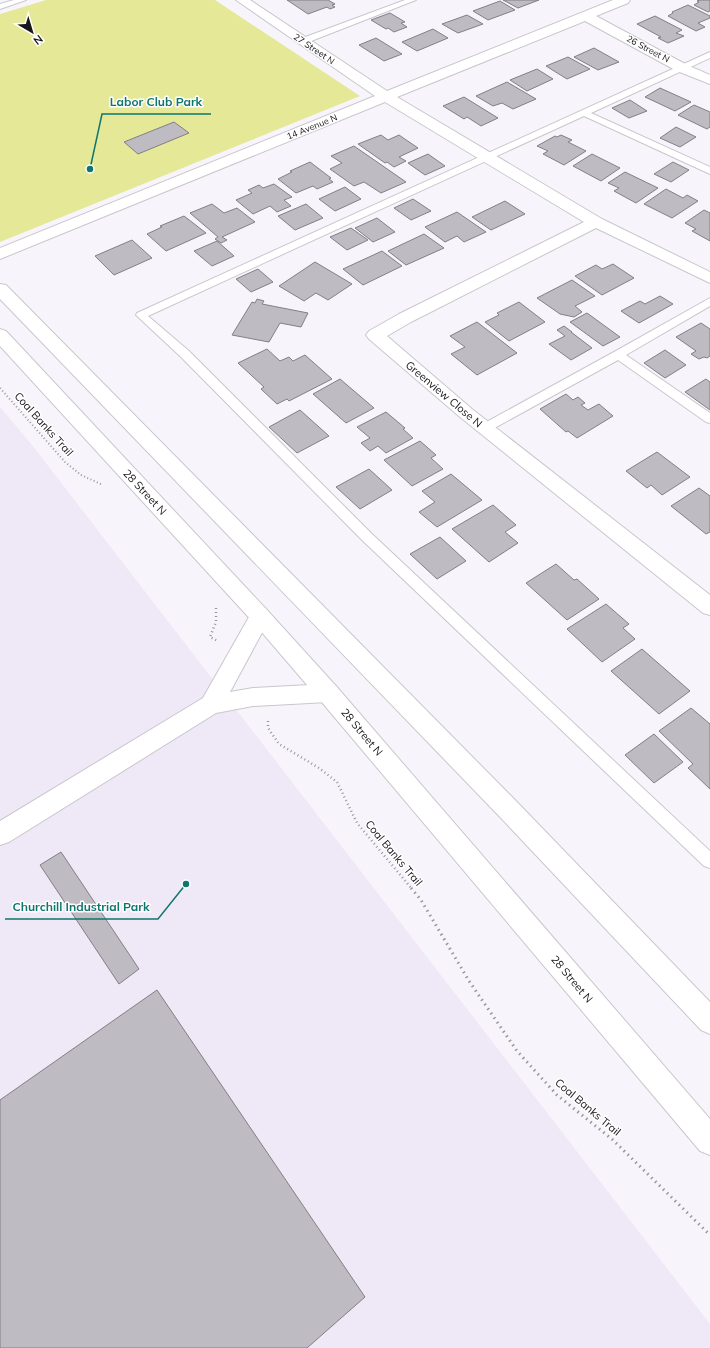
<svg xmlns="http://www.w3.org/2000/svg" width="710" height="1348" font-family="Mulish,sans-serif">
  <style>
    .built { fill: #efe8f6 }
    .green { fill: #e5e997 }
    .building { fill: #bfbbc2; stroke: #827f85 }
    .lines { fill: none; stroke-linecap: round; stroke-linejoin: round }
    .service-casing { stroke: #cac6cd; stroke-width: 2 }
    .minor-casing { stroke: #cac6cd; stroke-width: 2 }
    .secondary-casing { stroke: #cac6cd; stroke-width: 2 }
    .path-far2 { stroke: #99979c; stroke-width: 2; stroke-dasharray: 1 2.5; stroke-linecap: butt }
    .path-far1 { stroke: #99979c; stroke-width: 2.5; stroke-dasharray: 1 3; stroke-linecap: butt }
    .path { stroke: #99979c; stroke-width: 3; stroke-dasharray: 1.5 4; stroke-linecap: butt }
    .service { fill: #fff; fill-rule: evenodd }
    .minor { fill: #fff; fill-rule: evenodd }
    .secondary { fill: #fff; fill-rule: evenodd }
    .labels { text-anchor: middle; stroke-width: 3; stroke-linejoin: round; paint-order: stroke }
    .far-street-label { font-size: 9px; fill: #171619; stroke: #fff }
    .street-label { font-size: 11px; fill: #171619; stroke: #fff }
    .leader { fill: none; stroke: #0f766e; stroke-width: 1.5 }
    .callout-dot { fill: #0f766e; stroke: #fff; stroke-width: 1.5 }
    .callout-label { font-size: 12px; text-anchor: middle; font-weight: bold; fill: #0f766e; stroke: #fff; stroke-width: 3; stroke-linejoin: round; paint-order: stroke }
  </style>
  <rect width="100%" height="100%" fill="#f8f4fb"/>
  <polygon class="built" points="0,407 32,445 710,1324 710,1348 0,1348"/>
  <polygon class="green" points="46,0 215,0 360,96 0,242 0,14"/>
  <g class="building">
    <polygon points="287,0 328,0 335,4 332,5 335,7 330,9 327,7 308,14"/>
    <polygon points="503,0 539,0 518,8"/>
    <polygon points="700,0 710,0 710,11 708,12 694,5 699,2 697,1"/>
    <polygon points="500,1 515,10 488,20 473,11"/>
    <polygon points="688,5 710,16 710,18 698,23 705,27 696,31 668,16 673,13 672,12"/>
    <polygon points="390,13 405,22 401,23 407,27 394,32 388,28 386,29 371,20"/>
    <polygon points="467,15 483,24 458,33 442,24"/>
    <polygon points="655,16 682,30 676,33 684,36 668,43 658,38 661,37 637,24"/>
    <polygon points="433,29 448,38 417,51 402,42"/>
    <polygon points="376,38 402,54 384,61 359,45"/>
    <polygon points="594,48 619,62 598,70 574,57"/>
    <polygon points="568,57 590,69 567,79 546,66"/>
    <polygon points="537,69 553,79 527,91 510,80"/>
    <polygon points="507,82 536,99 513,109 502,103 493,106 476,96"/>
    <polygon points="660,88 691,102 675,111 645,97"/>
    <polygon points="464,97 498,118 481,126 467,117 464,119 443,106"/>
    <polygon points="630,100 647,111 629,118 612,108"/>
    <polygon points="694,105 710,112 710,127 707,129 678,115"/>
    <polygon points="174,122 189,133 138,154 124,142"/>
    <polygon points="676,127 696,137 680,147 660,138"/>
    <polygon points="381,135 388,140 399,135 418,148 399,157 406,161 394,167 387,162 385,163 358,144"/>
    <polygon points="561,135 572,140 568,142 586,151 564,165 543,154 548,151 537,146 555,136 557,137"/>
    <polygon points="354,146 406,182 381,193 364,182 354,186 330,169 342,163 331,156"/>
    <polygon points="428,154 445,166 425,175 408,163"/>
    <polygon points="592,154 620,168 601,181 573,166"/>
    <polygon points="310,162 331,178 329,179 333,182 317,189 313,186 296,193 278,179 292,172 290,171"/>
    <polygon points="673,162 689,170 671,182 654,174"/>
    <polygon points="625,172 658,188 636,203 614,191 619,188 608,183"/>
    <polygon points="274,184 292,197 284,200 291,206 277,212 270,206 253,214 236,200 252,193 248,190 259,185 263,188"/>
    <polygon points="345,187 361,199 335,211 319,199"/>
    <polygon points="666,189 683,198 687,195 698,201 672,218 644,204"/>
    <polygon points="413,199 431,211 411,220 394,208"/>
    <polygon points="505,201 525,214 491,230 472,217"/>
    <polygon points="212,204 224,213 237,208 255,222 222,237 227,240 221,243 215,239 218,237 190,213"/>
    <polygon points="306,204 323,218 295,230 278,216"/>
    <polygon points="704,210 710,213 710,241 692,231 696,229 685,223"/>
    <polygon points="457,212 486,232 464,242 457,236 445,242 425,227"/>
    <polygon points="184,216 206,233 166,251 147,234 162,227 160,226"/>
    <polygon points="377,218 395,232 373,242 355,228"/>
    <polygon points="351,228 368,240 347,250 330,237"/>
    <polygon points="424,234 444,248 406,265 388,251"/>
    <polygon points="132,240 152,258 114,275 95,256"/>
    <polygon points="217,241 234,256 212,266 194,251"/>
    <polygon points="382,251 402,266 363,285 343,269"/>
    <polygon points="315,262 352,284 328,300 316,293 304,301 279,286"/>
    <polygon points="613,264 634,278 602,295 575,276 596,265 602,269"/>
    <polygon points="258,269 273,282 251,292 236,279"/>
    <polygon points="572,280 595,296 575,306 582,312 574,317 560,314 537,298"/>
    <polygon points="660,296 673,304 639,323 621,311 640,301 645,304"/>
    <polygon points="257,299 264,301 262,304 308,313 301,327 280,323 269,342 232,335 252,302 255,303"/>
    <polygon points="519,302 545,322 509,341 485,322 499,315 497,313"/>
    <polygon points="587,313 620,337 603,346 570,322"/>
    <polygon points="477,322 517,353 477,375 451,354 465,347 450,336"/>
    <polygon points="701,323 710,329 710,356 707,358 704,357 699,359 691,354 696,351 676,337"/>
    <polygon points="564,326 572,332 571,332 592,348 571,360 549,344 565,336 557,330"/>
    <polygon points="267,349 280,361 289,357 293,361 305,355 332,379 289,401 287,399 277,404 261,389 264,387 238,363"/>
    <polygon points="665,350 686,365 665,378 644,363"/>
    <polygon points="340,379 374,408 346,423 313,394"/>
    <polygon points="706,379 710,382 710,410 685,392"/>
    <polygon points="566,394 573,400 578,397 585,403 581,405 588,410 599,404 613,416 577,438 568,431 566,432 540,409"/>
    <polygon points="300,410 329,436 297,453 269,427"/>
    <polygon points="386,412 405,428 403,429 413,438 386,453 378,446 370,451 361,443 370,438 357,427"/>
    <polygon points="420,441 436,455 431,458 443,469 412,486 384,460"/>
    <polygon points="657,452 690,477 662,495 651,485 647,488 626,471"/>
    <polygon points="369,469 392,490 360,509 336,487"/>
    <polygon points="451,474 482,500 437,527 419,512 435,502 422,491"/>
    <polygon points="699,488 710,496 710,532 706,534 671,506"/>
    <polygon points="493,505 516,525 505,532 518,543 489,562 452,529"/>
    <polygon points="440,537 466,561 437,579 410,554"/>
    <polygon points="556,564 574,580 577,579 599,599 567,620 526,583"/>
    <polygon points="606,604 629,624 623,628 635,639 602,662 567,629"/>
    <polygon points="642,649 690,691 659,714 611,671"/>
    <polygon points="691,708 710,724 710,789 688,768 693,764 659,731"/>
    <polygon points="654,734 683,762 654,783 625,755"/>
    <polygon points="61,852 139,969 119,984 40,865"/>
    <polygon points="157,990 365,1297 307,1348 0,1348 0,1100"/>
  </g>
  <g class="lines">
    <defs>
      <g id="service">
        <polygon points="14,0 26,0 0,9 0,4"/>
        <polygon points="405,0 416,0 306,43 303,44 299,41 300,39"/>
        <polygon points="710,52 710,58 591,113 710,167 710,174 584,116 148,316 189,351 372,534 710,851 710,868 704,866 362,540 181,357 136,315 137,313"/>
        <polygon points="710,298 710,306 626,355 710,413 710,423 706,422 618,360 489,431 481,431 479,428 481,425 614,352"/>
      </g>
      <g id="minor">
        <polygon points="236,0 250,0 387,91 613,0 630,0 628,3 596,16 687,65 710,75 710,84 677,71 585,21 397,97 602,219 710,272 710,283 596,228 411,322 387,336 472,409 710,595 710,615 703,613 460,417 369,339 366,335 369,331 399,314 584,222 385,102 0,259 0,248 375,96"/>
        <polygon points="260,608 267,610 271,616 230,692 253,688 328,684 336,686 339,693 336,700 328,702 253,706 216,713 9,842 0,845 0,821 203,698 253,610"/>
      </g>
      <g id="secondary">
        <polygon points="0,284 6,285 516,801 710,1002 710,1034 701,1030 500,817 0,299"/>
        <polygon points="0,329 6,331 267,610 336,686 710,1119 710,1155 700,1151 320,700 253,622 0,346"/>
      </g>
    </defs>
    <use href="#service" class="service-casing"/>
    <use href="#minor" class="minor-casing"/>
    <use href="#secondary" class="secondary-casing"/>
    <polyline class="path-far2" points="0,388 65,462 81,475 103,485"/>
    <g class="path-far1">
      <polyline points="216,608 216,622 210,637 218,641"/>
      <polyline points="268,721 268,728 279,744 319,768 337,782 357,823 412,889"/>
    </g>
    <polyline class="path" points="411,888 421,900 469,981 517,1051 557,1095 613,1140 710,1235"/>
    <use href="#service" class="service"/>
    <use href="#minor" class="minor"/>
    <use href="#secondary" class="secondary"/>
  </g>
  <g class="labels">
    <g class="far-street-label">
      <text transform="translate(314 49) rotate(34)" y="3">27 Street N</text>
      <text transform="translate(648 49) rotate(28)" y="3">26 Street N</text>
      <text transform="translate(312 127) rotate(-22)" y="3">14 Avenue N</text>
    </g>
    <g class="street-label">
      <text transform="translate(444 394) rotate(40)" y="4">Greenview Close N</text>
      <text transform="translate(44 424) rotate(48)" y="4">Coal Banks Trail</text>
      <text transform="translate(145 492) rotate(47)" y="4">28 Street N</text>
      <text transform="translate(362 732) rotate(50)" y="4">28 Street N</text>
      <text transform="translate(394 853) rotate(50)" y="4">Coal Banks Trail</text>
      <text transform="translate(572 979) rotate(50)" y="4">28 Street N</text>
      <text transform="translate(588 1107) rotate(40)" y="4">Coal Banks Trail</text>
    </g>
  </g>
  <path class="leader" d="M90 169L102 114H211M186 884L158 919H5"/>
  <g class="callout-dot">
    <circle cx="90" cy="169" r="4"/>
    <circle cx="186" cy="884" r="4"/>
  </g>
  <g class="callout-label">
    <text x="156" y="106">Labor Club Park</text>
    <text x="81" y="911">Churchill Industrial Park</text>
  </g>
  <g transform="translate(32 32) rotate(142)" stroke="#ffffff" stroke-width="3" paint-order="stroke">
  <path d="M0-3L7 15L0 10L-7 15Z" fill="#171619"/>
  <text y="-6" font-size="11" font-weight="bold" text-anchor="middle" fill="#171619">N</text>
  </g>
</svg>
